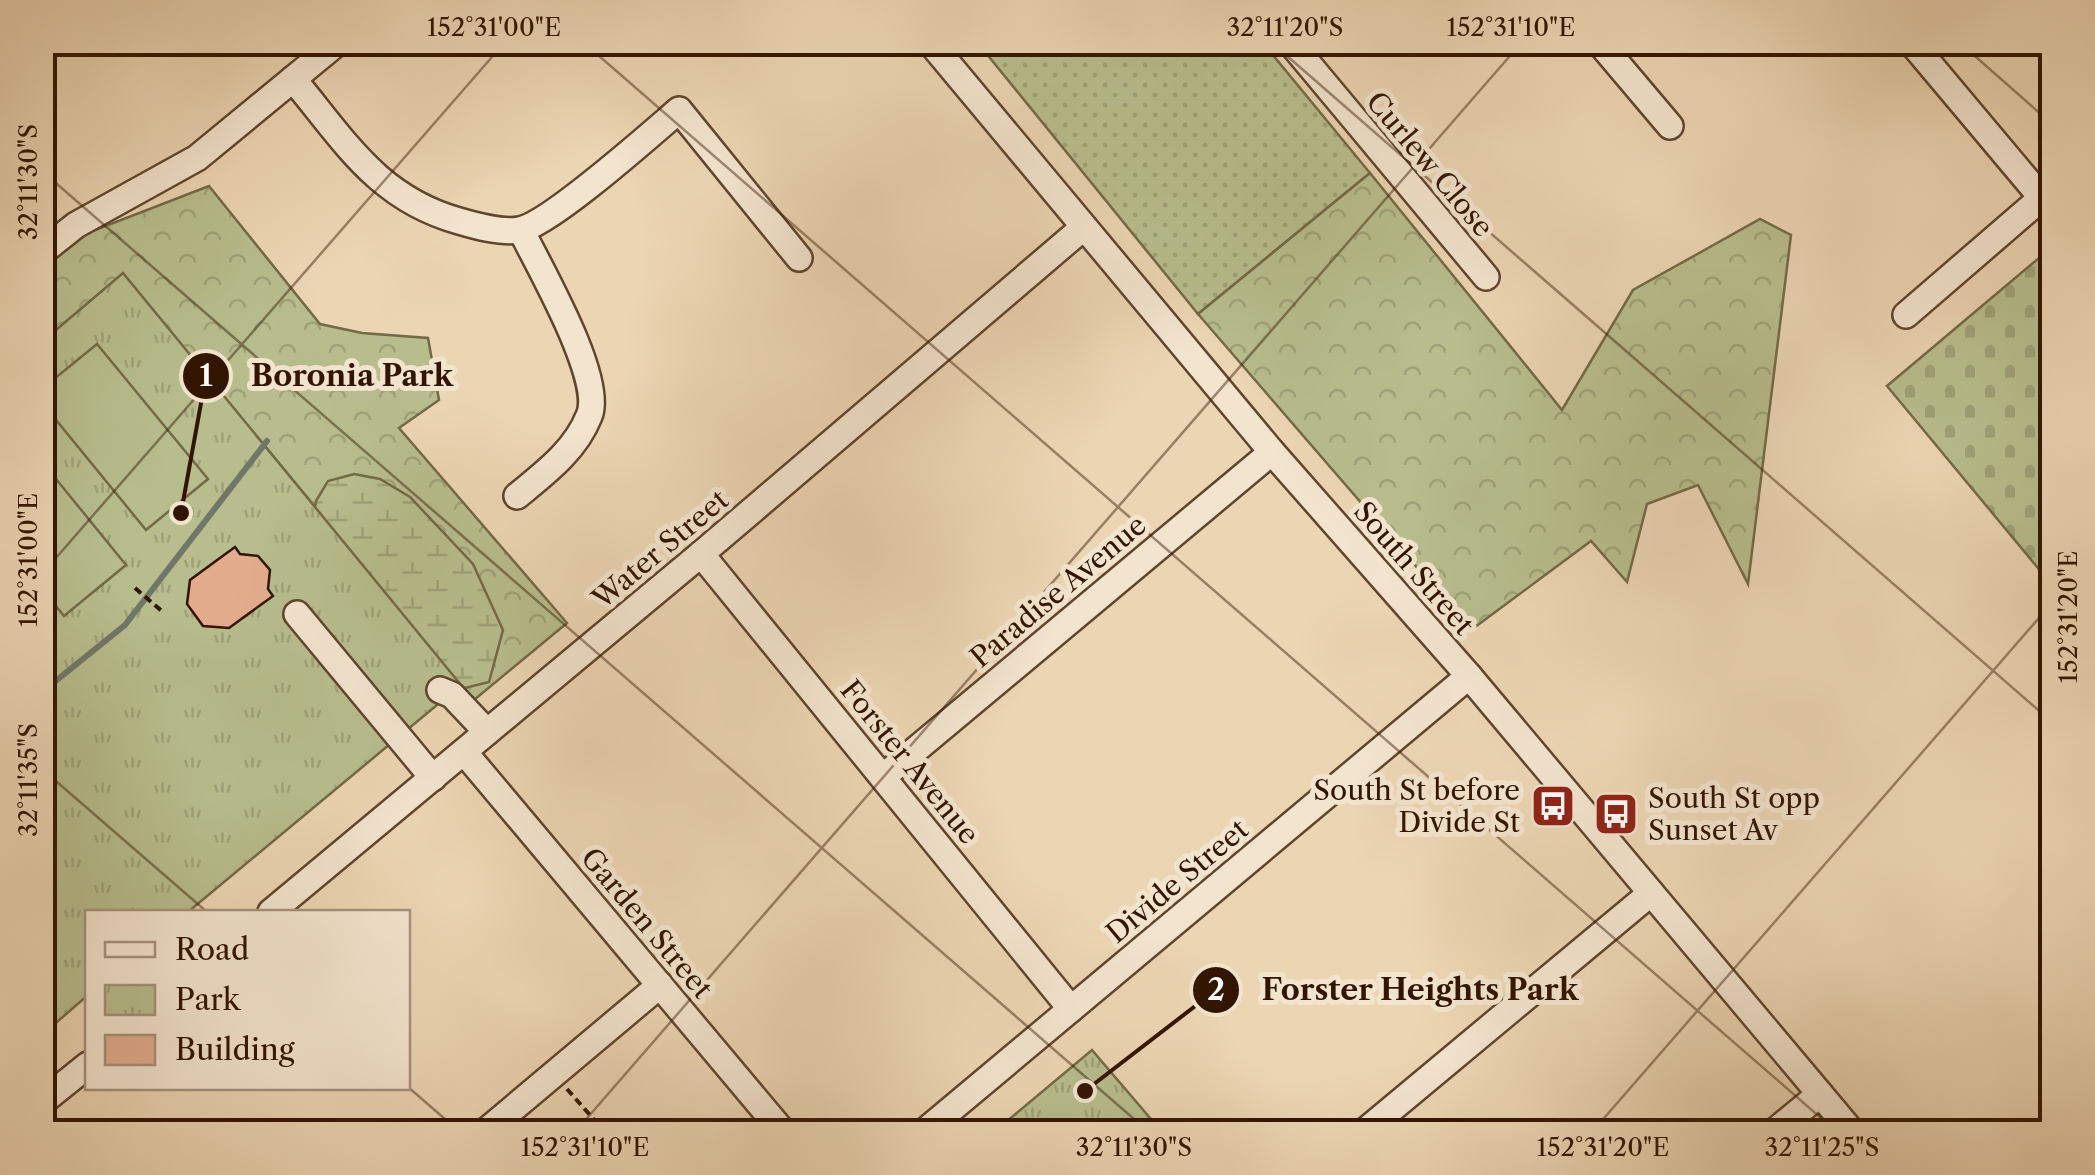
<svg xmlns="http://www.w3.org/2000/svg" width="2095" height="1175" font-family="'Libre Caslon Text',serif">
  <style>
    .grass { fill: url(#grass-dots); stroke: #746946; stroke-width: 2.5 }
    .forest { fill: url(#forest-crowns); stroke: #746946; stroke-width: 2.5 }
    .wetland { fill: url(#wetland-marsh); stroke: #746946; stroke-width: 2.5 }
    .cemetery { fill: url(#cemetery-stones); stroke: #746946; stroke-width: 2.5 }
    .park { fill: url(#park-tufts); stroke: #746946; stroke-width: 2.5 }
    .pitch { fill: #b7bd8d; stroke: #746946; stroke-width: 2.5 }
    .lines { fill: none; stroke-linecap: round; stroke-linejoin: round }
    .stream { stroke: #707769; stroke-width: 6 }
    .building { fill: #e3ad8d; stroke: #321500; stroke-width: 2.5 }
    .minor-casing { stroke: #60452d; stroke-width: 30 }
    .path { stroke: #321500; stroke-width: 4; stroke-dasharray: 8 5; stroke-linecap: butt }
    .minor { stroke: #f3e4ce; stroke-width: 25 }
    .ticks { fill: none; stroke: #321500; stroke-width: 2.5; stroke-opacity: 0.45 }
    .labels { text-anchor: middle; stroke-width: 10; stroke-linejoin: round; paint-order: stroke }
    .street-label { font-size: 28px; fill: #321500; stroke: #f3e4ce }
    .poi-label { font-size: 28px; fill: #321500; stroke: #f3e4ce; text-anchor: end }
    .leader { fill: none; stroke: #321500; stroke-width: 4 }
    .callout-dot { fill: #321500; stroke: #f3e4ce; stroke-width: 4 }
    .mark-label { font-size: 30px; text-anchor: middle; font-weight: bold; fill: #fff }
    .callout-label { font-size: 30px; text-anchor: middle; font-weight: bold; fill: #321500; stroke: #f3e4ce; stroke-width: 10; stroke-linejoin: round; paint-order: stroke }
    .neatline { fill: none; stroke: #321500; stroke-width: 4 }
    .ticks-label { font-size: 25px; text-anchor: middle; fill: #321500 }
  </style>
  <defs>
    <pattern id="grass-dots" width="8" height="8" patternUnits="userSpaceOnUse" patternTransform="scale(2.5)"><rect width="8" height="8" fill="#b7bd8d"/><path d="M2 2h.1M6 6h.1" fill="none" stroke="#9ea278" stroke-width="1.8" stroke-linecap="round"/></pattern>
    <pattern id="forest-crowns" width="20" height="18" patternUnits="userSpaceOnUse" patternTransform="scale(2.5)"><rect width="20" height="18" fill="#b7bd8d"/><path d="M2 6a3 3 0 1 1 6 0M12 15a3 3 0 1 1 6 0" fill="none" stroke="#9ea278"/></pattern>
    <pattern id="wetland-marsh" width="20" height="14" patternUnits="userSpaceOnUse" patternTransform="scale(2.5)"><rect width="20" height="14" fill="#b7bd8d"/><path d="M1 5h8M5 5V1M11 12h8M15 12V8" fill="none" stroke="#9ea278"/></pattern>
    <pattern id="cemetery-stones" width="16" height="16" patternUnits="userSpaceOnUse" patternTransform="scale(2.5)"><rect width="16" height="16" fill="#b7bd8d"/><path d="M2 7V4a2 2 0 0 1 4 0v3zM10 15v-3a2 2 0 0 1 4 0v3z" fill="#9ea278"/></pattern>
    <pattern id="park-tufts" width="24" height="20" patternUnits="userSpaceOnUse" patternTransform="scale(2.5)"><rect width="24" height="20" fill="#b7bd8d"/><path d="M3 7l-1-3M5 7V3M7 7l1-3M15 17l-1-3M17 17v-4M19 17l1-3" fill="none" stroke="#9ea278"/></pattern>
  </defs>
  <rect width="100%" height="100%" fill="#ecd5b3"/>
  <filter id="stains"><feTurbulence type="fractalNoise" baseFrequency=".002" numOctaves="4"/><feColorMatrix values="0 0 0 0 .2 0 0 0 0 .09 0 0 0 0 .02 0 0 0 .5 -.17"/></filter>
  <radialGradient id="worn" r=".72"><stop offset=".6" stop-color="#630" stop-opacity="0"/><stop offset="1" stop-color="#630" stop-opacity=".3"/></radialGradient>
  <polygon class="grass" points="977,42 1263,43 1370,173 1198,314"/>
  <g class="forest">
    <polygon points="1370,173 1562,410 1633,290 1760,219 1791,235 1748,584 1698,485 1647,504 1627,582 1591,541 1471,630 1198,314"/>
    <polygon points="209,186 320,324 362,333 428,338 439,400 399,428 567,623 474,700 123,274 43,341 43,267 82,235"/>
  </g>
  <polygon class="wetland" points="354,474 380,479 410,497 473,564 503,630 489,682 465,688 434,678 311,534 316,501 328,481"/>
  <polygon class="cemetery" points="2052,247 2052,585 1887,386"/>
  <g class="park">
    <polygon points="123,273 461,685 188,912 88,912 87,996 43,1034 43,341"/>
    <polygon points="1092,1050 1162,1132 994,1132"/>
  </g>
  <g class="pitch">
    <polygon points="97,344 208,479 146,530 43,404 43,388"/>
    <polygon points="43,463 126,565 64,616 43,590"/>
  </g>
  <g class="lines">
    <polyline class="stream" points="42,692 125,625 267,441"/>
  </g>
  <polygon class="building" points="235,547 240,554 258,556 270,570 268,589 273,596 229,628 203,626 187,604 190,580"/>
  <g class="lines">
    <defs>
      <g id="minor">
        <polyline points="930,42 1272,452 1469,676 1852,1132"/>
        <polyline points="1290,42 1486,277"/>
        <polyline points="1599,42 1670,126"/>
        <polyline points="1911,42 2042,198"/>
        <path d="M293,79C345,141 377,198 459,221C476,226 501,233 519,230C549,225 651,134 679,110L799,258"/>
        <polyline points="42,252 76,225 197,158 338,42"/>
        <polyline points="1906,315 2052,189"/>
        <path d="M517,496C545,473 575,451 589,416C605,380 539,267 521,230"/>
        <polyline points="701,554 1071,1009"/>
        <polyline points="297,614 433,778"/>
        <polyline points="440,690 452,695 487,732"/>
        <polyline points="464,752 783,1132"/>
        <polyline points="883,777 1272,452"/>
        <polyline points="271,912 701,554 1084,227"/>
        <polyline points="42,1102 88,1065"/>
        <polyline points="485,1132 660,985"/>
        <polyline points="924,1132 1469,676"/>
        <polyline points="1364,1132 1651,893"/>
        <polyline points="1774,1132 1820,1094"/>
      </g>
    </defs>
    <use href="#minor" class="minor-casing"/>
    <g class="path">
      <polyline points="135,588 163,612"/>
      <polyline points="567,1089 605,1132"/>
    </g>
    <use href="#minor" class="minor"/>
  </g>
  <path class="ticks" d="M583,42L1837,1132M1271,42L2052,722M1959,42L2052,124M42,171L1149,1132M42,574L505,42M42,769L207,912M408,1087L460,1132M575,1132L1522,42M1592,1132L2052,603"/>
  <defs>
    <symbol id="bus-square" viewBox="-11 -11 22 22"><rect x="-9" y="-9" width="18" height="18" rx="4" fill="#8f2418" stroke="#f3e4ce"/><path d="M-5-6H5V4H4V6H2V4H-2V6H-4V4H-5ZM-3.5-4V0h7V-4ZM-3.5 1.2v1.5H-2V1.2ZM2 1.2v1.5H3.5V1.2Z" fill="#fff"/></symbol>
  </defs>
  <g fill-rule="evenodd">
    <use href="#bus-square" x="1528" y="781" width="50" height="50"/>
    <use href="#bus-square" x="1591" y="789" width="50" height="50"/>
  </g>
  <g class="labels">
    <g class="street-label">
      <text transform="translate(1430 164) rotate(50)" y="10">Curlew Close</text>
      <text transform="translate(660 549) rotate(-40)" y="10">Water Street</text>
      <text transform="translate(1414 568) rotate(49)" y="10">South Street</text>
      <text transform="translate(1058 591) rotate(-40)" y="10">Paradise Avenue</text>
      <text transform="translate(910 762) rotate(51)" y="10">Forster Avenue</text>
      <text transform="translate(1177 881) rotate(-40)" y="10">Divide Street</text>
      <text transform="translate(647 923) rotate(50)" y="10">Garden Street</text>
    </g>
    <g class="poi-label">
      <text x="1520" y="800">South St before<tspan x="1520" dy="32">Divide St</tspan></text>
      <text x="1648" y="808" text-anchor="start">South St opp<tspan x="1648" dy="32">Sunset Av</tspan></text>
    </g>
  </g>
  <path class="leader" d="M181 513L206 376M1085 1091L1216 990"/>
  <g class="callout-dot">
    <circle cx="181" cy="513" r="10"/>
    <circle cx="1085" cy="1091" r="10"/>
    <circle cx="206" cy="376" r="25"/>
    <circle cx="1216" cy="990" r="25"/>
  </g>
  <g class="mark-label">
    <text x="206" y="386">1</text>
    <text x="1216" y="1000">2</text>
  </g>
  <g class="callout-label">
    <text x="352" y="386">Boronia Park</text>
    <text x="1420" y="1000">Forster Heights Park</text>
  </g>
  <rect width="2095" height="1175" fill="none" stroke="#ecd5b3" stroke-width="110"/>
  <rect x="85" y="910" width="325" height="180" fill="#f3e4ce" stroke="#a6917c" stroke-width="2.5"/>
  <rect x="105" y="942" width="50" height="15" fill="#f3e4ce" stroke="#a6917c" stroke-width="2.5"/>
  <text x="175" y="960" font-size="30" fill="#321500">Road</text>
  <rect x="105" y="985" width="50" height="30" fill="url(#park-tufts)" stroke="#a6917c" stroke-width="2.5"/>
  <text x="175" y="1010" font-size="30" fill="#321500">Park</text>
  <rect x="105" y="1035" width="50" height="30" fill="#e3ad8d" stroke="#a6917c" stroke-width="2.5"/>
  <text x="175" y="1060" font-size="30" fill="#321500">Building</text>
  <rect x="55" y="55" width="1985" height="1065" class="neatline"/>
  <g class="ticks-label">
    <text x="494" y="36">152°31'00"E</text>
    <text x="1285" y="36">32°11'20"S</text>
    <text x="1511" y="36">152°31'10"E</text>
    <text transform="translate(28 182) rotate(-90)" y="9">32°11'30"S</text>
    <text transform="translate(28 560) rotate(-90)" y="9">152°31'00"E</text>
    <text transform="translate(2068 617) rotate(-90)" y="9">152°31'20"E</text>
    <text transform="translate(28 780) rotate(-90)" y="9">32°11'35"S</text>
    <text x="585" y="1156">152°31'10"E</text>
    <text x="1134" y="1156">32°11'30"S</text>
    <text x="1603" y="1156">152°31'20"E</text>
    <text x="1822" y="1156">32°11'25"S</text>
  </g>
  <rect width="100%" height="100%" filter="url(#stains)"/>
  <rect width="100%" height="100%" fill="url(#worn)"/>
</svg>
